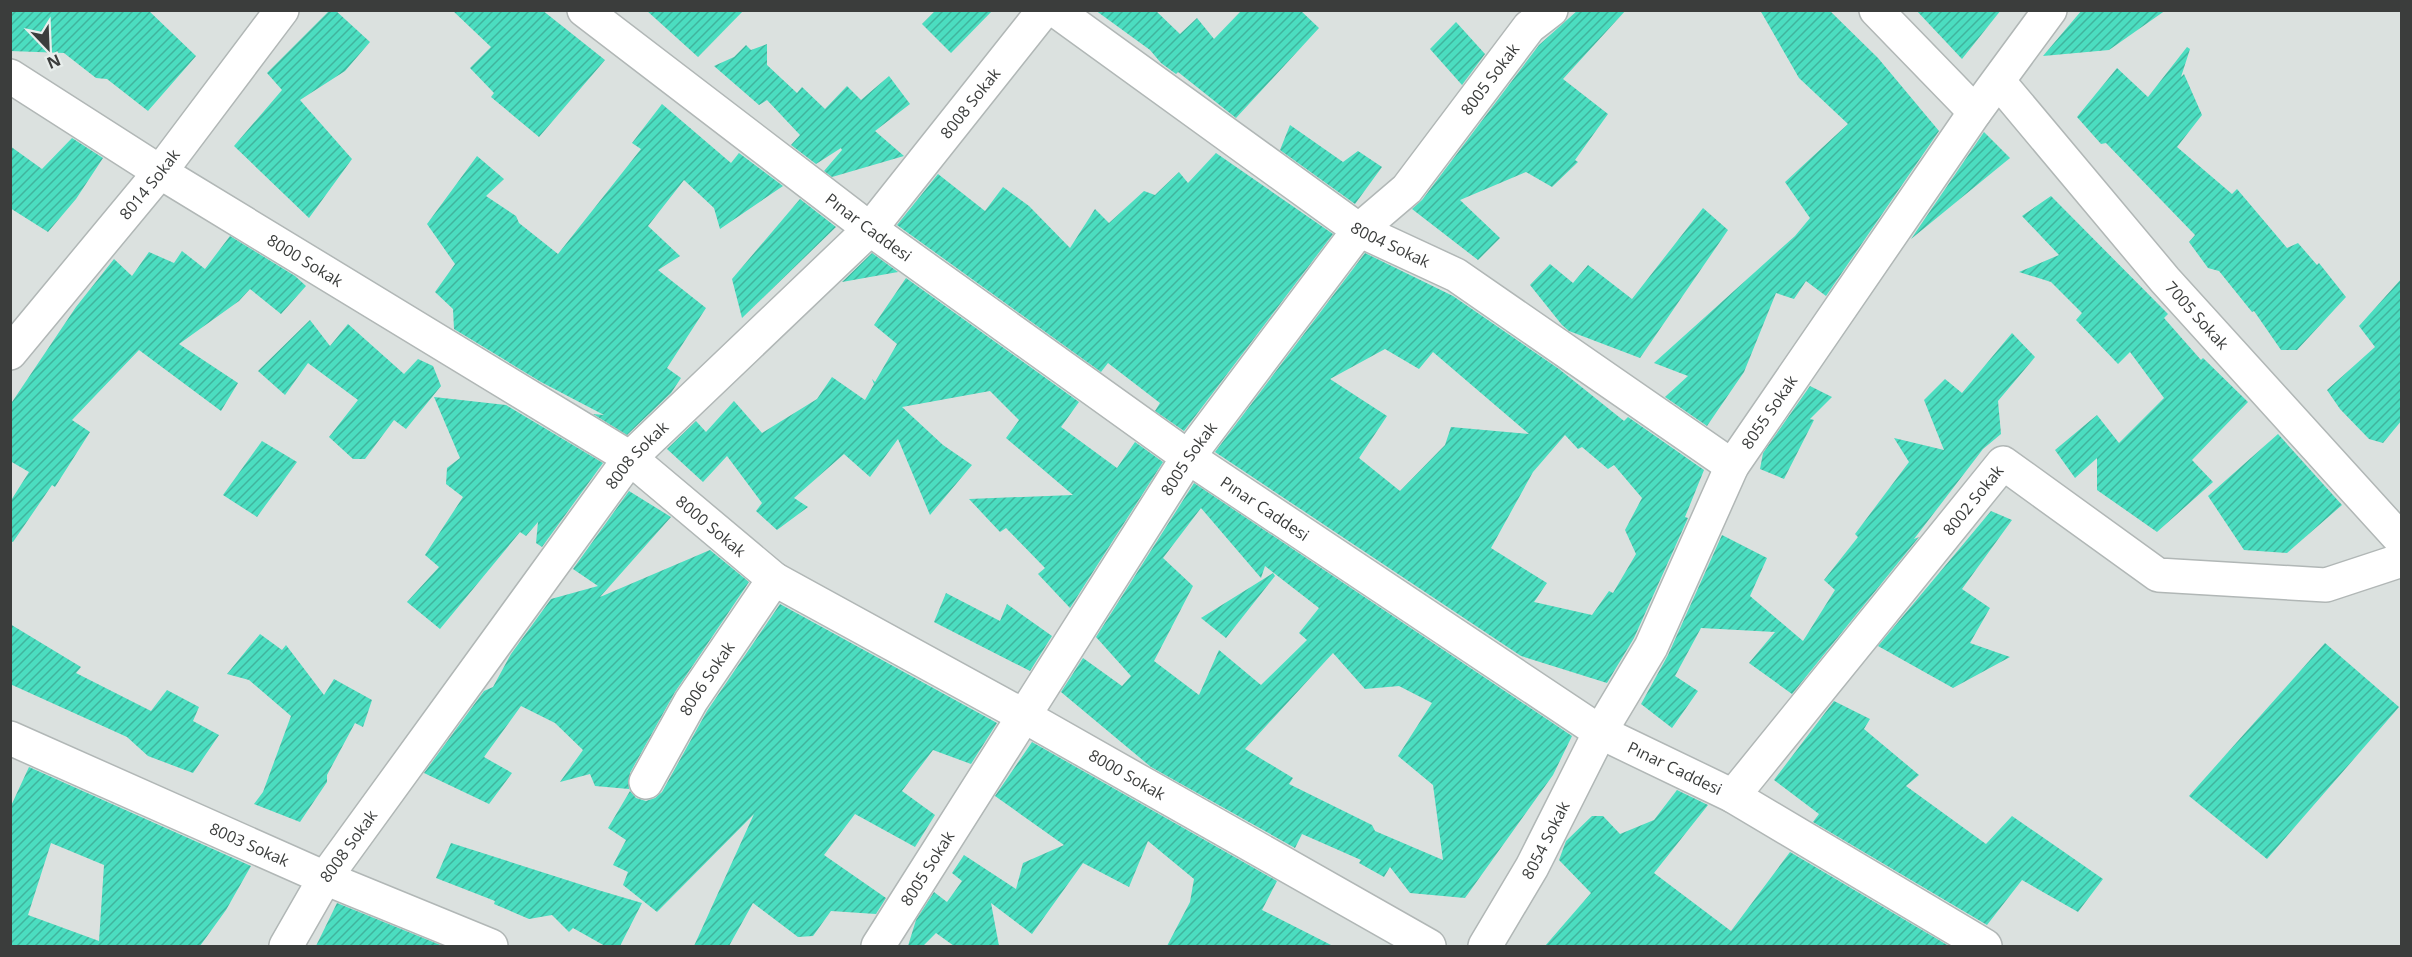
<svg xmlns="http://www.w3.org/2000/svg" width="2412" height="957" font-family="'Open Sans',sans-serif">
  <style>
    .building { fill: url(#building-hatch); fill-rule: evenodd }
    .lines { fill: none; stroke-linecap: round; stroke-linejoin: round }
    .street-casing { stroke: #b1b7b6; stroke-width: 36 }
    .street { stroke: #fff; stroke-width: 33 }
    .labels { text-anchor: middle; stroke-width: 6; stroke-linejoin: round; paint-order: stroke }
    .street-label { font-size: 16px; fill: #3b3d3c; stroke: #e8eeec }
  </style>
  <defs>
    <pattern id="building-hatch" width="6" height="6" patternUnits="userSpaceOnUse" patternTransform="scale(1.5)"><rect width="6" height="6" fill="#4bddc0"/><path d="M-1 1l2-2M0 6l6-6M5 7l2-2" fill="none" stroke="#40b49d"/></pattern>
  </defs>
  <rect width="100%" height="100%" fill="#dbe1df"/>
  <g class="building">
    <polygon points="10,10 148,10 196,56 148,111 107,79 96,78 64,53 10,51"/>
    <polygon points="330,10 335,10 370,42 345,71 300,100 352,159 309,218 234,146 282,90 267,73"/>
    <polygon points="452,10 542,10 605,60 539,137 491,97 494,93 470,68 491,47"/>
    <polygon points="646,10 744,10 698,57"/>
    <polygon points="936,10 993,10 951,53 922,24"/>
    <polygon points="1095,10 1155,10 1180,34 1197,18 1214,39 1242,10 1300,10 1319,28 1236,118 1178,72 1176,74 1161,63 1150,50"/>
    <polygon points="1578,10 1626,10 1563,79 1608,114 1575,160 1578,162 1552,187 1526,172 1460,200 1500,238 1478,260 1412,209 1422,200 1539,45"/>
    <polygon points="1760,10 1829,10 1878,58 1939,131 1826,296 1806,281 1794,299 1776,293 1744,372 1707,426 1665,397 1688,376 1654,363 1795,236 1810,218 1785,182 1848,124 1799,78"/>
    <polygon points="1916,10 2001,10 1962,59"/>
    <polygon points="2082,10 2166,10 2109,50 2043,56"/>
    <polygon points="1456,22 1485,54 1462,85 1430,49"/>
    <polygon points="767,44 767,65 797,93 802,87 825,109 847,86 861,100 889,76 910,104 875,131 904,156 832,177 824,171 842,150 841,148 816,164 791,145 800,135 767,100 759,105 714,66 734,57 746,45 751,50"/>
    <polygon points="2187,47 2190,49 2181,77 2184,74 2202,115 2177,147 2232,194 2237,189 2287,248 2298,243 2317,265 2319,263 2346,297 2297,350 2281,350 2254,311 2252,312 2219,271 2208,268 2189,242 2195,235 2106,143 2101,144 2077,117 2117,68 2148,97"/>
    <polygon points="662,104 731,163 739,153 783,186 720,229 714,208 684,180 648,226 680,256 658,270 706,308 667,368 681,378 671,393 627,435 593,414 604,415 541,382 454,329 453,309 435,292 455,264 427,224 477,156 504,179 486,196 516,216 519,223 558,254 641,149 632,143"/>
    <polygon points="1290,125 1343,162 1358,151 1382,167 1355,204 1280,150"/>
    <polygon points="1984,132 2010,158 1911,239"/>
    <polygon points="72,138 103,158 76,199 48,232 10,208 10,146 42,169"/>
    <polygon points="1216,153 1333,234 1184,431 1155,411 1160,403 1108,363 1101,372 897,225 938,174 985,211 1003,187 1029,206 1070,248 1095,209 1109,223 1144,191 1155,195 1179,172 1188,183"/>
    <polygon points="2051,196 2168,314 2164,318 2201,360 2203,358 2248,402 2192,460 2213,482 2157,532 2097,490 2097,458 2075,478 2055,450 2097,415 2119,443 2164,398 2130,352 2118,364 2076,320 2082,313 2051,282 2019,272 2059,255 2022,216"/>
    <polygon points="800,199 836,227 742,318 732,279"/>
    <polygon points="1703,208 1728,230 1640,358 1569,331 1562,325 1530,285 1550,264 1573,283 1588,265 1632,299"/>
    <polygon points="230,236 295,276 306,286 281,314 250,289 239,301 179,344 238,383 221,411 139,350 72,420 90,432 55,487 52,485 13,542 10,541 10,502 29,472 10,461 10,405 76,307 114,259 132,276 149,252 174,263 182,251 205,269"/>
    <polygon points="872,253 898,272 842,282"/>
    <path d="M1365,253L1453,296L1559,369L1624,421L1628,417L1704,470L1685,517L1688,518L1634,638L1607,683L1521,656L1215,452ZM1385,349L1419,369L1433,352L1529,434L1451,427L1445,445L1400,491L1359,458L1387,416L1330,379ZM1565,435L1578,449L1582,447L1608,469L1614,465L1642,498L1625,530L1636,554L1613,593L1609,591L1592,615L1534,602L1547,583L1491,548L1533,472Z"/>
    <polygon points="906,278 1079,402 1061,427 1117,468 1135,442 1163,462 1070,608 1038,574 1045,568 1006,528 1000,532 969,499 1073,495 1006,438 1019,420 990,391 902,407 943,445 972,465 930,515 898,439 870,477 844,454 794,498 808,507 777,530 756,511 762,503 727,456 703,482 667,449 696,421 706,432 734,401 762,433 817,399 832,377 865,400 874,384 872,379 875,382 897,344 874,325"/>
    <polygon points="2402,278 2402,420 2383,443 2369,439 2340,409 2327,390 2375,347 2359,326"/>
    <polygon points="310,320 330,346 348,324 404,374 418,359 433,366 441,386 406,429 394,420 365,459 353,459 329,437 358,400 308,363 285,395 258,371"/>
    <polygon points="2012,333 2035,357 1998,401 2001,434 1983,449 1914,539 1919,537 1792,694 1749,663 1775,632 1701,628 1675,676 1698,691 1672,728 1641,704 1668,655 1722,535 1767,558 1750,596 1803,641 1835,590 1824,580 1858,537 1855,534 1909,462 1894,438 1944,450 1924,400 1945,379 1962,393"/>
    <polygon points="1810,386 1832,397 1810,419 1814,420 1784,479 1760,469 1763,453"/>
    <polygon points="434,397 506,405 603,463 542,547 536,543 538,522 526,536 520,532 440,629 407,602 439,567 425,555 463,497 446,484 447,468 460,458"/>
    <polygon points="2278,434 2342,505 2287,553 2244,550 2208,496"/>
    <polygon points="262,441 297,462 257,517 223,495"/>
    <path d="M1194,483L1572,736L1553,775L1465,898L1410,893L1390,867L1384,877L1359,863L1361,860L1302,834L1295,848L1151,767L1061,692L1083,658L1122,686L1131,676L1096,637ZM1201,508L1261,578L1265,566L1319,608L1299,633L1307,640L1261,685L1219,650L1199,695L1154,661L1193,586L1163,558ZM1333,653L1365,689L1399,686L1432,703L1398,756L1433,785L1443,860L1375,831L1372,825L1289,784L1293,778L1245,749Z"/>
    <polygon points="629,491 671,517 600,597 710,550 749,582 675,692 630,773 629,789 595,786 590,774 560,782 583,750 555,723 521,706 484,757 512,773 489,804 424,773 484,691 493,687 511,654 551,599 598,586 573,569"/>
    <polygon points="1991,511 2012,520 1962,589 1990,608 1970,643 2010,657 1953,688 1878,646"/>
    <polygon points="1273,573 1275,576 1226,638 1201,618"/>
    <polygon points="946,593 1000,621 1007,604 1052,636 1030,671 934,622"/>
    <polygon points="780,604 997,723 971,764 933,750 902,791 935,815 915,847 855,814 824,855 886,898 876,914 831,911 813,936 798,937 753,903 729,946 694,946 754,814 657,912 623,885 628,872 613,865 626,840 608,828 630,791 636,798 646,801 655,798 662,792 707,711"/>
    <polygon points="10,624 81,667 76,673 151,711 167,690 199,707 193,721 219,735 193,773 148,756 127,737 10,684"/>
    <polygon points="260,634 282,650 286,645 324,695 334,679 372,700 363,727 355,723 327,775 327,782 300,822 254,804 263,792 291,716 249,680 227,674"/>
    <polygon points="2325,643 2399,707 2267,859 2189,796"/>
    <polygon points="1834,701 1870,719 1864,729 1919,775 1906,786 1986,844 2012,816 2103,879 2078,912 2022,880 1987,925 1813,822 1819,814 1774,780"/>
    <polygon points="1032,742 1277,881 1262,910 1333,946 1167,946 1190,902 1194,879 1148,841 1129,887 1083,863 1032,934 991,903 999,946 954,946 936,933 923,946 908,946 916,920 934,892 947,902 962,881 952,873 964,855 1016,889 1023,863 1064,845 995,796"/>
    <path d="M29,767L251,866L226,910L200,946H10V808ZM51,843L104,865L99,941L28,915Z"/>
    <polygon points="1677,790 1708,805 1654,873 1731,931 1790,852 1949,946 1545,946 1591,893 1559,860 1566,841 1592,816 1603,816 1620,834 1654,820"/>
    <polygon points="451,843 598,890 642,903 620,946 605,946 573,928 569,932 552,915 529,919 494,904 495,901 436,878"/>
    <polygon points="337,903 443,946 316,946"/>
  </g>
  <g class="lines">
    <defs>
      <g id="street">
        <path id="s1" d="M584,10L870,229L1188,457L1600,732L1733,796L1985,946"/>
        <path id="s2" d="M1055,10L1359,230L1456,275L1732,466"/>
        <polyline points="1876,10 1975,112"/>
        <path id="s3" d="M10,76L160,172L630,458L774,579L1024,716L1429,946"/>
        <path id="s4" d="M1999,82L2165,280L2402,541"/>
        <path id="s5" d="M10,353L160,172L282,10"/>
        <path id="s6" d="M10,738L325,878L491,946"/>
        <path id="s7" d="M646,782L691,701L774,579"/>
        <path id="s8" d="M1733,796L2003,463L2158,575L2326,585L2402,560"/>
        <path id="s9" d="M286,946L325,878L630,458L870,229L1044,10"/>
        <path id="s10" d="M878,946L1188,457L1359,230L1407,189L1529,27L1551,10"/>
        <path id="s11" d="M1485,946L1532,867L1600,732L1651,647L1732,466L1975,112L2050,10"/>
      </g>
    </defs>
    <use href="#street" class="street-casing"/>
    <use href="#street" class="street"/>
  </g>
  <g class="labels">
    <g class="street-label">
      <text dy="6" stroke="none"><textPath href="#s10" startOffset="1064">8005 Sokak</textPath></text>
      <text dy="6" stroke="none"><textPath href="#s9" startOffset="1090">8008 Sokak</textPath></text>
      <text dy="6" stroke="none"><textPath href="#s5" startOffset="219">8014 Sokak</textPath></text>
      <text dy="6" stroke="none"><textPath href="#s1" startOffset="358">Pınar Caddesi</textPath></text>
      <text dy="6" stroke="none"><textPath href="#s2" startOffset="410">8004 Sokak</textPath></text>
      <text dy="6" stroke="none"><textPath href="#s3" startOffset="348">8000 Sokak</textPath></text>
      <text dy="6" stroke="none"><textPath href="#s4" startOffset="306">7005 Sokak</textPath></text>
      <text dy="6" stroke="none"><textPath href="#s11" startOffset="606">8055 Sokak</textPath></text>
      <text dy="6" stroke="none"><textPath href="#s9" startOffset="604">8008 Sokak</textPath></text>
      <text dy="6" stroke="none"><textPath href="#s10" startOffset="578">8005 Sokak</textPath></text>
      <text dy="6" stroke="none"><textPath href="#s8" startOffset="381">8002 Sokak</textPath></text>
      <text dy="6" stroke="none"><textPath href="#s1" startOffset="844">Pınar Caddesi</textPath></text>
      <text dy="6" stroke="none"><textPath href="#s3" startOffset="834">8000 Sokak</textPath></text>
      <text dy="6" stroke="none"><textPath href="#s7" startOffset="120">8006 Sokak</textPath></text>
      <text dy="6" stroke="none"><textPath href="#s1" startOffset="1330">Pınar Caddesi</textPath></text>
      <text dy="6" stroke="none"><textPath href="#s3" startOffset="1320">8000 Sokak</textPath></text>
      <text dy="6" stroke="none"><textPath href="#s11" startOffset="122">8054 Sokak</textPath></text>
      <text dy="6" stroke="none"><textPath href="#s6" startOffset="262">8003 Sokak</textPath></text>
      <text dy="6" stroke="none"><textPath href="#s9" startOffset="118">8008 Sokak</textPath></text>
      <text dy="6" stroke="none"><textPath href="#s10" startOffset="92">8005 Sokak</textPath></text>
    </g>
  </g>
  <rect width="2412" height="957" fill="none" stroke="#3b3d3c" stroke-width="24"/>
  <g transform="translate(48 48) rotate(157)" stroke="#e8eeec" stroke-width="4.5" paint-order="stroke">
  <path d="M0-4.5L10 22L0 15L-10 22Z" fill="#3b3d3c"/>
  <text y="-9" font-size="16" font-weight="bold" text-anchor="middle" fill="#3b3d3c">N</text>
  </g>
</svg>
